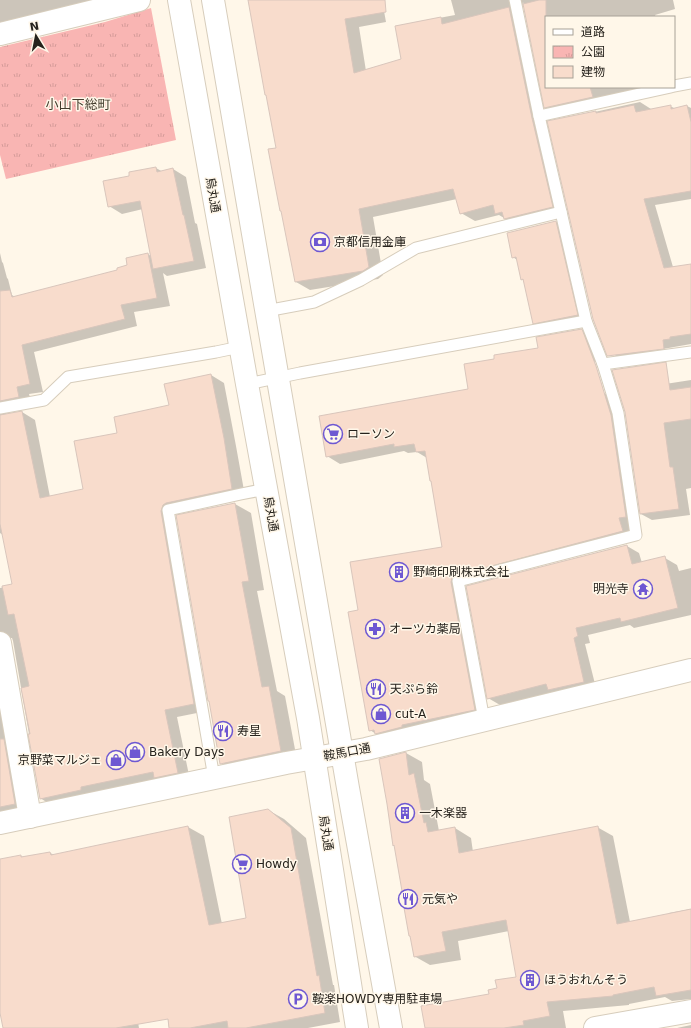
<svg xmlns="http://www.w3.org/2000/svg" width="691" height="1028" font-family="'DejaVu Sans','Noto Sans JP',sans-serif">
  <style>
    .park { fill: url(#park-tufts) }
    .shadow { fill: #0003 }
    .building { fill: #f8dccc; stroke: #d9c6bc }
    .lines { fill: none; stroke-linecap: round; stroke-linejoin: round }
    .service-casing { stroke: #d7cdbc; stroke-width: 13 }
    .minor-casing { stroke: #d7cdbc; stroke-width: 24 }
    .trunk-casing { stroke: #d7cdbc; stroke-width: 24 }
    .service { stroke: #fff; stroke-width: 11 }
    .minor { stroke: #fff; stroke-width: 22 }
    .trunk { stroke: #fff; stroke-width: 22 }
    .labels { text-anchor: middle; stroke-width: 3; stroke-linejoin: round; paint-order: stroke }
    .street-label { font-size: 12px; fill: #26221c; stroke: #fff7e9 }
    .poi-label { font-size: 12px; fill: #26221c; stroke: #fff7e9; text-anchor: start }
    .neighbourhood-label { font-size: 13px; fill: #433c2d; stroke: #fff7e9 }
  </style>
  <defs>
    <pattern id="park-tufts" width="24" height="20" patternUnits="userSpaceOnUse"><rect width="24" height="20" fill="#f9b5b3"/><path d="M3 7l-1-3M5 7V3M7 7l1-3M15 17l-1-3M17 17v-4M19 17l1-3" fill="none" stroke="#d59b99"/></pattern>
  </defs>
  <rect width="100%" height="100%" fill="#fff7e9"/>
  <polygon class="park" points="151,8 176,140 6,179 0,155 0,47 105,22"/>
  <g class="shadow">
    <polygon points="0,0 100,0 0,36"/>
    <polygon points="249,0 382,0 386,22 359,27 366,71 402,60 396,26 455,15 451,0 673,0 675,9 655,15 656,17 546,17 546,87 649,87 560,115 545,107 523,2 522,10 546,126 567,215 519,227 499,215 475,221 461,213 457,199 373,217 383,275 378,279 310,290 296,282 277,149"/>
    <polygon points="640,102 651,109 651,110 670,106 676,109 687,106 691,108 691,199 655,205 673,267 691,265 691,344 618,357 606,350 549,122"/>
    <polygon points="156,168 163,172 173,169 186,177 195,223 197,224 206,268 167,276 163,273 170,306 134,312 137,326 34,352 43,392 29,394 32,404 9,409 6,414 22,412 35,420 50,497 84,490 118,434 170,406 211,375 224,383 236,446 245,496 176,512 174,519 207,711 177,717 190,780 53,806 40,798 13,641 12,638 11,638 5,640 27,811 0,819 0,588 14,585 3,535 0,533 0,253 2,262 3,263 7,278 8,279 12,295 15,297 119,271 148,254 152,257 143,209 122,214 109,206 130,177"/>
    <polygon points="556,222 565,227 586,320 543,328 534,323 524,281 522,279 517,260 513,257"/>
    <polygon points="581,330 594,337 603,360 555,369 604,393 617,401 635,538 466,583 464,586 487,717 382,738 370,730 443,548 427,458 417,452 408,453 404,451 340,464 327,456 469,390 496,360 539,348"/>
    <polygon points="691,380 691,488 686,489 690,515 652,520 641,514 626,412 620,391"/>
    <polygon points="235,504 251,513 264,590 257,591 277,691 285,696 297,760 237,772 221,762"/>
    <polygon points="627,546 639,553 642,563 665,558 677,565 679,571 691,568 691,615 634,628 630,625 588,635 590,643 585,644 596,688 561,696 553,692 500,705 488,698"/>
    <polygon points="406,753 422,762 424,780 430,784 439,831 455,828 471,838 473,852 597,827 613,836 630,922 670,914 669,913 691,909 691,999 672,1001 665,997 629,1004 629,1005 563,1011 566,1028 426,1028 490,995 498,989 517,978 509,931 458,941 461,960 430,965 414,956 404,892"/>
    <polygon points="268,810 284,819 306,838 333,985 334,985 340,1022 308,1028 169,1028 166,1006 136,1011 139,1028 4,1028 0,1007 0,860 20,856 23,857 50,853 55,855 188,827 204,836 222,924 247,919"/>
    <polygon points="691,1025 691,1028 677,1028"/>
  </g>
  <g class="building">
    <polygon points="248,0 385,0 386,12 345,19 354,73 401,59 395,26 441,17 442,24 509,7 532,118 553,207 504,219 502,212 495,214 493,205 460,214 453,189 359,209 369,267 363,271 295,282 281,211 280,211 268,149 276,148 266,95 265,95"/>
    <polygon points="539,0 546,0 546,87 590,87 593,97 544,108 523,4"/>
    <polygon points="634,105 636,112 671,105 671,109 687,105 691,122 691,191 644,199 664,268 691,264 691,334 670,337 670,339 663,340 664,349 607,356 593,319 547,121 596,111 596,113"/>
    <polygon points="156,167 157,172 173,168 183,215 184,215 194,261 153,269 140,201 108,207 103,181 129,176 129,172"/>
    <polygon points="556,221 578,315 533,324 523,279 521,280 516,257 512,258 507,233"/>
    <polygon points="148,253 157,298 121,305 125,319 22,345 30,384 17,387 19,397 0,401 0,291 10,290 12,297 117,270 117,268 127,265 126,258"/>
    <polygon points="582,329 596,366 611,415 626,517 619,518 623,531 454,576 452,578 451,582 475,710 402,725 402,727 375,734 374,730 369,731 348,612 358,610 350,562 442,547 431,481 430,481 425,451 416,452 414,444 394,447 394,444 326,457 319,416 468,389 464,364 494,359 494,355 538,348 536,337"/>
    <polygon points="666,362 670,390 691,387 691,419 664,423 670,467 673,467 679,509 640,514 625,412 612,370"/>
    <polygon points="211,374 224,438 232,489 166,503 163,505 161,511 194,704 165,710 178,773 154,778 153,772 81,787 81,790 40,799 28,734 30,734 21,688 29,686 14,614 8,615 2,586 12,584 0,524 0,415 22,411 40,498 83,489 74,441 117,433 114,417 169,405 164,384"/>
    <polygon points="235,503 249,581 242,582 262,687 269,686 281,751 220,764 209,701 208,701 176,515"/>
    <polygon points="627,545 632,564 665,556 678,608 621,622 620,618 576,628 578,636 574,638 584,682 548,690 546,684 487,699 466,586"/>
    <polygon points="0,739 4,739 15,804 0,807"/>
    <polygon points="406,752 409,775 414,773 424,823 426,822 428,832 455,827 459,853 598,826 617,924 691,909 691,990 656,996 654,987 613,995 613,996 547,1002 550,1016 523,1021 524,1025 504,1028 425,1028 421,1006 489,994 488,990 497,988 495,980 516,977 506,920 442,932 446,951 414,957 410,936 409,936 401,891 402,891 394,845 393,846 387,804 379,759"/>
    <polygon points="268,809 291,828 317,976 319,975 325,1013 246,1028 228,1028 227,1021 190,1028 169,1028 168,1019 116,1028 3,1028 0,1013 0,859 21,855 21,857 50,852 51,855 188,826 209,925 246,918 229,817"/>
  </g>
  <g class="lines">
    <defs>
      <g id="service">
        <polyline points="674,86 691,83"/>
        <polyline points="539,116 671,87"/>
        <polyline points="266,311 314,302 361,280 416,248 561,212"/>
        <polyline points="603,364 691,352"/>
        <polyline points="247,384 300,373 586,321"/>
        <polyline points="0,408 44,400 68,377 216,352 240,347"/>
        <polyline points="484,720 458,581 636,535 618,413 603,364 586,321 539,116 515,0"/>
        <polyline points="214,778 168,510 241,494 266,489"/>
      </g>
      <g id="minor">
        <polyline points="0,34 139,0"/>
        <polyline points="0,643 30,817"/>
        <polyline points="0,823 286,763 366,749 691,670"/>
        <polyline points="595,1028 691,1011"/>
      </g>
      <g id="trunk">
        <polyline points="179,0 247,384 308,718 357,1028"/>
        <polyline points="213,0 348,788 391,1028"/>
      </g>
    </defs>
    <use href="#service" class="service-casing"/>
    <use href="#minor" class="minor-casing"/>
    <use href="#trunk" class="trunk-casing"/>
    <use href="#service" class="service"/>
    <use href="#minor" class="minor"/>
    <use href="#trunk" class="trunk"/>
  </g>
  <defs>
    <symbol id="bank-ring" viewBox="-11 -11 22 22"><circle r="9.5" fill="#fff7e9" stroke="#6e58d2" stroke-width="1.5"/><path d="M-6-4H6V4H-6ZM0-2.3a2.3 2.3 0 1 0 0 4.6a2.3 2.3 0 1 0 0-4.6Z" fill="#6e58d2"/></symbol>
    <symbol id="supermarket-ring" viewBox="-11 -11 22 22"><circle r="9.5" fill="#fff7e9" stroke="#6e58d2" stroke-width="1.5"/><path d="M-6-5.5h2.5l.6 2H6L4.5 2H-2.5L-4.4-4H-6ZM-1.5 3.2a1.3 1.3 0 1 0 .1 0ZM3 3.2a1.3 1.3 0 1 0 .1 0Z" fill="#6e58d2"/></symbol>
    <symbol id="building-ring" viewBox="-11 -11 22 22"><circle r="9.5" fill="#fff7e9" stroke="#6e58d2" stroke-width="1.5"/><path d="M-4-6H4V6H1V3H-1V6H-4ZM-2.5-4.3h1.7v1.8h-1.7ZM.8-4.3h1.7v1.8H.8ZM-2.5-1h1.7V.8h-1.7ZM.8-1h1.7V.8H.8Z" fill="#6e58d2"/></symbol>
    <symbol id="temple-ring" viewBox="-11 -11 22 22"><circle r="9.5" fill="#fff7e9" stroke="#6e58d2" stroke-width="1.5"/><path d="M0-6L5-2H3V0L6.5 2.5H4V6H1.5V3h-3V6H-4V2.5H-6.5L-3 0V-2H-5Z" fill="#6e58d2"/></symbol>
    <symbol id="pharmacy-ring" viewBox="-11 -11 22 22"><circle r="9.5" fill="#fff7e9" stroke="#6e58d2" stroke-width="1.5"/><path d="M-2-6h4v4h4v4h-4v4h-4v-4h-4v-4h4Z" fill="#6e58d2"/></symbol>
    <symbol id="restaurant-ring" viewBox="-11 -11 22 22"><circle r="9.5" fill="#fff7e9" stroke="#6e58d2" stroke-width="1.5"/><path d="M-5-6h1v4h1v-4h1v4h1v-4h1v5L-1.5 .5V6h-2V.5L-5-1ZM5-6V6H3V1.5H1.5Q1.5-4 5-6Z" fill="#6e58d2"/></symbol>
    <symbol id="shop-ring" viewBox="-11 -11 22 22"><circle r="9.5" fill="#fff7e9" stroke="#6e58d2" stroke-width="1.5"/><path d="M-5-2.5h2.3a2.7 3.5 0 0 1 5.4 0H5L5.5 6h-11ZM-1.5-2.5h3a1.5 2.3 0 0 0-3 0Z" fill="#6e58d2"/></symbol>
    <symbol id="parking-ring" viewBox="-11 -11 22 22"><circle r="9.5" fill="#fff7e9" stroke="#6e58d2" stroke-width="1.5"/><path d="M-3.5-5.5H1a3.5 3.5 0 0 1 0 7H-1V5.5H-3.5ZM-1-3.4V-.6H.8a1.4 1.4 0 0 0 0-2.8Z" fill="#6e58d2"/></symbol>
  </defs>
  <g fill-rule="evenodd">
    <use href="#bank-ring" x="309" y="231" width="22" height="22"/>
    <use href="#supermarket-ring" x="322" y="423" width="22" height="22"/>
    <use href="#building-ring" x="388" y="561" width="22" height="22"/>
    <use href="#temple-ring" x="632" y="578" width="22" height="22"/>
    <use href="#pharmacy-ring" x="364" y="618" width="22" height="22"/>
    <use href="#restaurant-ring" x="365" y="678" width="22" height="22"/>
    <use href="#shop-ring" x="370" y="703" width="22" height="22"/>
    <use href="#restaurant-ring" x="212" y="720" width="22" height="22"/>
    <use href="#shop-ring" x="124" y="741" width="22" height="22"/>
    <use href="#shop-ring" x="105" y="749" width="22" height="22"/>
    <use href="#building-ring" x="394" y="802" width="22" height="22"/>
    <use href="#supermarket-ring" x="231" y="853" width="22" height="22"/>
    <use href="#restaurant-ring" x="397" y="888" width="22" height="22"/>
    <use href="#building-ring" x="519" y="969" width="22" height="22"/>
    <use href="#parking-ring" x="287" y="988" width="22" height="22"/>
  </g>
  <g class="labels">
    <g class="street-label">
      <text transform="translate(213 195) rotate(80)" y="4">烏丸通</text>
      <text transform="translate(271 514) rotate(80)" y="4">烏丸通</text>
      <text transform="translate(347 752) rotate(-11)" y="4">鞍馬口通</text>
      <text transform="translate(326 833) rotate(81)" y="4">烏丸通</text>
    </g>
    <g class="poi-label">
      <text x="334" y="246">京都信用金庫</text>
      <text x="347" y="438">ローソン</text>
      <text x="413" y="576">野崎印刷株式会社</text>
      <text x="629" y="593" text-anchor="end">明光寺</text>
      <text x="389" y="633">オーツカ薬局</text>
      <text x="390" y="693">天ぷら鈴</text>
      <text x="395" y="718">cut-A</text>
      <text x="237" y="735">寿星</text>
      <text x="149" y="756">Bakery Days</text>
      <text x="102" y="764" text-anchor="end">京野菜マルジェ</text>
      <text x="419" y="817">一木楽器</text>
      <text x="256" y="868">Howdy</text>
      <text x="422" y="903">元気や</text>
      <text x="544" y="984">ほうおれんそう</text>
      <text x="312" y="1003">鞍楽HOWDY専用駐車場</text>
    </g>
    <g class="neighbourhood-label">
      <text x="78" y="109">小山下総町</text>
    </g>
  </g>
  <rect x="545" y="16" width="130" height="72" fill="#fff7e9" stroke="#a8a297"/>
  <rect x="553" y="29" width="20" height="6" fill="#ffffff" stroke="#a8a297"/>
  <text x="581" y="36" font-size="12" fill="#26221c">道路</text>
  <rect x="553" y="46" width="20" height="12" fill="url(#park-tufts)" stroke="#a8a297"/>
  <text x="581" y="56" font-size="12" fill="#26221c">公園</text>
  <rect x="553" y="66" width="20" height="12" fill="#f8dccc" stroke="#a8a297"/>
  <text x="581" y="76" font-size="12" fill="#26221c">建物</text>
  <g transform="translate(36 36) rotate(350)" stroke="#fff7e9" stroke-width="3" paint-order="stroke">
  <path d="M0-3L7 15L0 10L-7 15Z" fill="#26221c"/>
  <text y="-6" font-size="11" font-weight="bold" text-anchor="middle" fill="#26221c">N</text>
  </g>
</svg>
